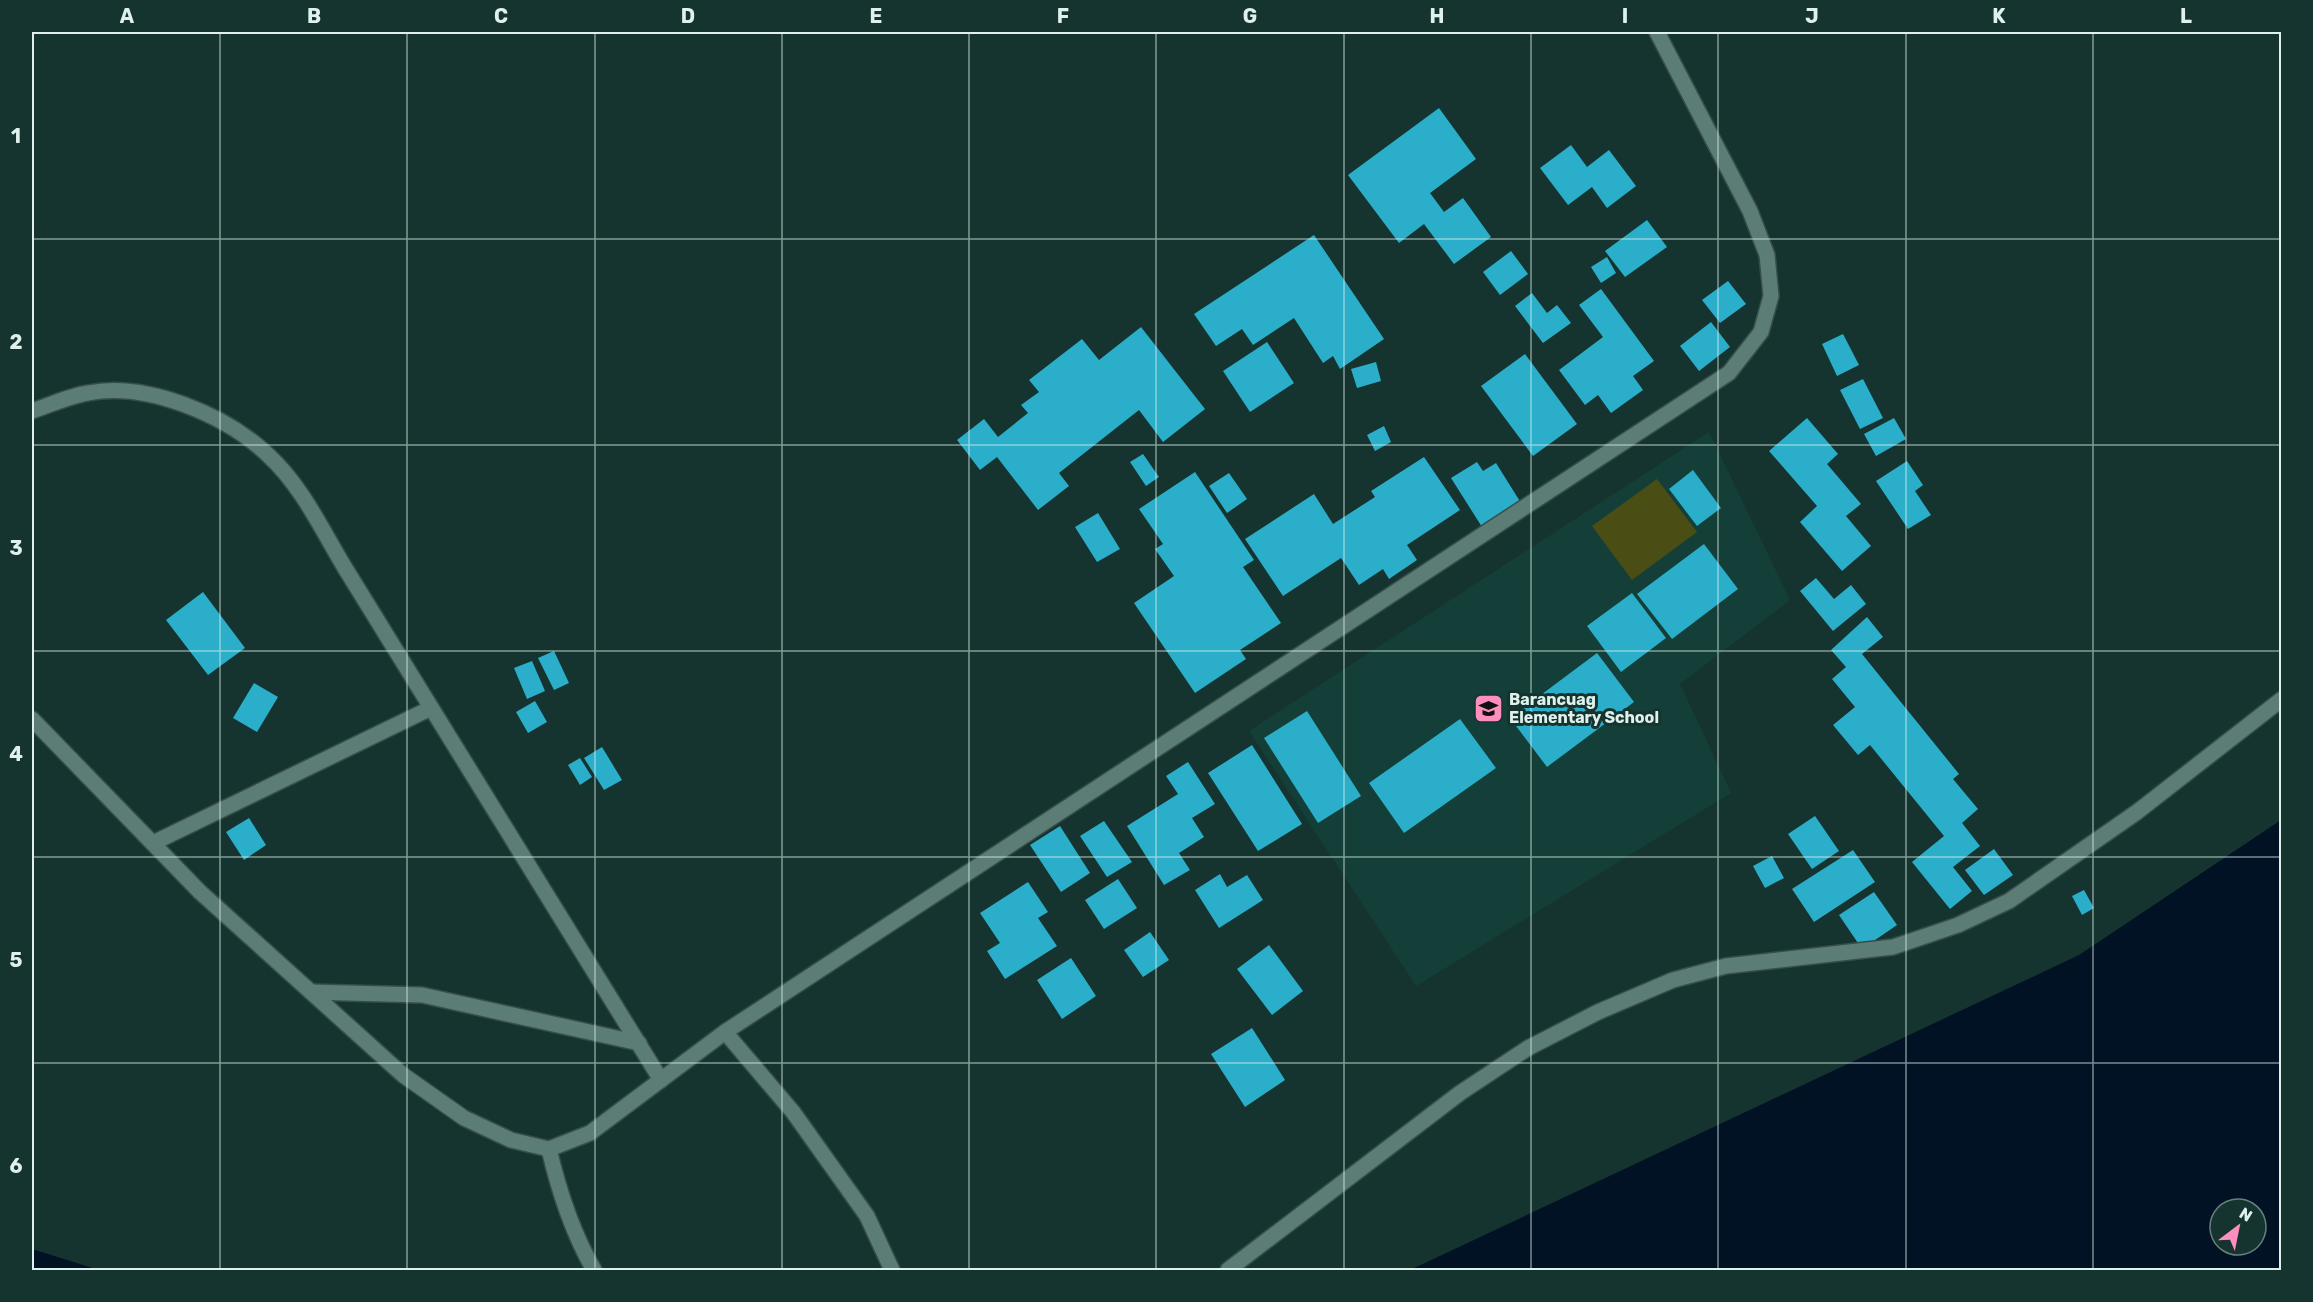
<svg xmlns="http://www.w3.org/2000/svg" width="2313" height="1302" font-family="Rubik,sans-serif">
  <style>
    .built { fill: #143f38 }
    .green { fill: #4a4d14 }
    .water { fill: #021225; fill-rule: evenodd }
    .building { fill: #2baeca }
    .lines { fill: none; stroke-linecap: round; stroke-linejoin: round }
    .minor-casing { stroke: #364e4a; stroke-width: 18 }
    .minor { stroke: #5c7c76; stroke-width: 15 }
    .grid { fill: none; stroke: #dff1ed; stroke-width: 1.5; stroke-opacity: 0.55 }
    .labels { text-anchor: middle; stroke-width: 6; stroke-linejoin: round; paint-order: stroke }
    .poi-label { font-size: 16px; font-weight: bold; fill: #dff1ed; stroke: #15342f; text-anchor: start }
    .neatline { fill: none; stroke: #dff1ed; stroke-width: 2 }
    .grid-label { font-size: 20px; text-anchor: middle; font-weight: bold; fill: #dff1ed }
  </style>
  <rect width="100%" height="100%" fill="#15342f"/>
  <polygon class="built" points="1709,432 1790,600 1680,684 1731,793 1416,986 1249,731"/>
  <polygon class="green" points="1657,479 1697,532 1632,580 1592,526"/>
  <g class="water">
    <path d="M2281,820V1270H1410L2079,955ZM2220,1209H2256V1245H2220Z"/>
    <polygon points="32,1249 99,1270 32,1270"/>
  </g>
  <g class="building">
    <polygon points="1439,108 1476,159 1430,193 1444,212 1463,198 1491,237 1454,264 1424,224 1399,243 1348,175"/>
    <polygon points="1571,145 1587,167 1609,150 1636,186 1607,208 1592,187 1568,205 1540,168"/>
    <polygon points="1647,220 1667,247 1625,277 1605,251"/>
    <polygon points="1314,235 1384,339 1340,369 1333,356 1323,363 1294,318 1253,345 1242,329 1216,346 1194,314"/>
    <polygon points="1511,251 1528,274 1500,295 1483,272"/>
    <polygon points="1607,257 1616,273 1601,283 1591,267"/>
    <polygon points="1728,281 1746,304 1720,323 1702,300"/>
    <polygon points="1601,289 1654,361 1633,376 1643,390 1611,413 1598,395 1585,405 1559,370 1603,337 1579,305"/>
    <polygon points="1532,293 1547,313 1557,305 1571,323 1543,343 1515,306"/>
    <polygon points="1711,322 1730,347 1699,371 1680,346"/>
    <polygon points="1141,327 1205,409 1163,442 1139,410 1059,473 1069,486 1038,510 997,457 980,470 957,440 984,419 998,437 1028,413 1021,405 1039,392 1029,380 1082,339 1099,360"/>
    <polygon points="1843,334 1859,365 1837,376 1822,344"/>
    <polygon points="1267,342 1294,383 1250,412 1223,371"/>
    <polygon points="1525,354 1577,424 1533,456 1481,386"/>
    <polygon points="1376,362 1381,381 1357,388 1351,369"/>
    <polygon points="1863,379 1883,418 1860,429 1840,390"/>
    <polygon points="1807,418 1838,454 1827,464 1861,504 1846,516 1871,546 1842,571 1800,522 1817,506 1769,451"/>
    <polygon points="1894,418 1906,439 1876,456 1864,434"/>
    <polygon points="1384,426 1391,442 1375,451 1367,435"/>
    <polygon points="1143,454 1159,477 1146,486 1130,462"/>
    <polygon points="1424,457 1460,510 1407,545 1417,560 1389,579 1383,569 1359,585 1341,558 1283,596 1245,539 1314,494 1333,524 1375,497 1371,491"/>
    <polygon points="1907,461 1923,485 1915,491 1931,515 1908,529 1876,481"/>
    <polygon points="1477,462 1483,471 1496,463 1521,503 1482,527 1451,478"/>
    <polygon points="1693,470 1721,508 1697,526 1669,489"/>
    <polygon points="1195,472 1254,560 1243,567 1281,623 1240,650 1246,659 1195,693 1134,603 1174,576 1155,549 1163,544 1139,509"/>
    <polygon points="1229,473 1247,499 1227,513 1209,486"/>
    <polygon points="1098,513 1120,549 1097,562 1075,527"/>
    <polygon points="1704,544 1738,589 1672,639 1637,594"/>
    <polygon points="1816,578 1834,599 1851,585 1866,604 1833,631 1800,591"/>
    <polygon points="203,592 245,648 208,675 166,620"/>
    <polygon points="1632,593 1666,638 1621,672 1587,626"/>
    <polygon points="1867,617 1883,637 1862,654 1959,774 1953,779 1978,809 1962,823 1980,846 1953,867 1972,891 1950,909 1912,862 1944,836 1870,745 1858,755 1833,725 1855,707 1832,679 1846,667 1831,650"/>
    <polygon points="554,651 569,683 554,690 538,658"/>
    <polygon points="1597,653 1634,702 1547,767 1510,718"/>
    <polygon points="532,661 545,691 527,699 514,668"/>
    <polygon points="254,683 278,697 257,732 233,718"/>
    <polygon points="535,701 547,722 528,733 516,712"/>
    <polygon points="1307,711 1361,796 1318,823 1264,738"/>
    <polygon points="1460,719 1496,768 1404,833 1369,783"/>
    <polygon points="1252,745 1302,824 1258,851 1208,773"/>
    <polygon points="602,747 622,780 604,790 584,758"/>
    <polygon points="580,758 592,777 580,785 568,765"/>
    <polygon points="1188,762 1215,804 1192,818 1204,837 1179,853 1190,870 1164,885 1127,826 1178,794 1166,776"/>
    <polygon points="1815,816 1839,851 1812,869 1788,834"/>
    <polygon points="249,818 266,845 244,860 226,832"/>
    <polygon points="1104,821 1132,862 1107,877 1080,836"/>
    <polygon points="1060,826 1090,873 1061,892 1030,845"/>
    <polygon points="1994,849 2013,875 1984,895 1965,870"/>
    <polygon points="1853,850 1875,882 1814,922 1792,889"/>
    <polygon points="1772,856 1784,878 1765,888 1753,866"/>
    <polygon points="1220,874 1227,887 1247,875 1263,900 1219,928 1195,890"/>
    <polygon points="1118,879 1137,908 1104,929 1085,900"/>
    <polygon points="1028,882 1048,912 1038,918 1057,946 1005,979 987,951 1000,943 980,913"/>
    <polygon points="2084,890 2094,908 2082,915 2072,896"/>
    <polygon points="1874,892 1897,925 1862,949 1839,915"/>
    <polygon points="1150,932 1169,960 1143,977 1124,950"/>
    <polygon points="1269,945 1303,991 1272,1015 1237,969"/>
    <polygon points="1071,958 1096,996 1062,1019 1037,980"/>
    <polygon points="1252,1028 1285,1080 1245,1107 1211,1054"/>
  </g>
  <g class="lines">
    <defs>
      <g id="minor">
        <path d="M32,411C50,405 69,396 88,393C146,381 226,415 268,455C302,486 322,530 345,568L661,1080"/>
        <polyline points="32,719 200,892 403,1075 464,1118 511,1140 549,1149 590,1133 725,1032 1729,373 1761,332 1771,296 1767,255 1750,211 1657,32"/>
        <polyline points="153,843 431,708"/>
        <polyline points="311,992 422,995 639,1043"/>
        <polyline points="725,1032 793,1112 867,1216 892,1270"/>
        <path d="M549,1149C559,1192 572,1232 594,1270"/>
        <polyline points="1228,1270 1460,1093 1528,1048 1598,1012 1673,980 1726,966 1893,947 1958,925 2009,901 2137,812 2282,699"/>
      </g>
    </defs>
    <use href="#minor" class="minor-casing"/>
    <use href="#minor" class="minor"/>
  </g>
  <path class="grid" d="M220,32V1270M407,32V1270M595,32V1270M782,32V1270M969,32V1270M1156,32V1270M1344,32V1270M1531,32V1270M1718,32V1270M1906,32V1270M2093,32V1270M32,239H2282M32,445H2282M32,651H2282M32,857H2282M32,1063H2282"/>
  <defs>
    <symbol id="school-square" viewBox="-11 -11 22 22"><rect x="-9" y="-9" width="18" height="18" rx="4" fill="#fe8ebd" stroke="#15342f"/><path d="M0-5L7-2L0 1L-7-2ZM-4 1L0 2.5L4 1V4Q0 6-4 4Z" fill="#111"/></symbol>
  </defs>
  <g fill-rule="evenodd">
    <use href="#school-square" x="1472" y="692" width="33" height="33"/>
  </g>
  <g class="labels">
    <g class="poi-label">
      <text x="1509" y="705">Barancuag<tspan x="1509" dy="18">Elementary School</tspan></text>
    </g>
  </g>
  <rect width="2313" height="1302" fill="none" stroke="#15342f" stroke-width="66"/>
  <g transform="translate(2238 1227) rotate(32)"><circle r="28" fill="#15342f" stroke="#66807b" stroke-width="1.5"/>
  <path d="M0-4.5L10 22L0 15L-10 22Z" fill="#fe8ebd"/>
  <text y="-9" font-size="16" font-weight="bold" text-anchor="middle" fill="#dff1ed">N</text>
  </g>
  <rect x="33" y="33" width="2247" height="1236" class="neatline"/>
  <g class="grid-label">
    <text x="127" y="23">A</text>
    <text x="314" y="23">B</text>
    <text x="501" y="23">C</text>
    <text x="688" y="23">D</text>
    <text x="876" y="23">E</text>
    <text x="1063" y="23">F</text>
    <text x="1250" y="23">G</text>
    <text x="1437" y="23">H</text>
    <text x="1625" y="23">I</text>
    <text x="1812" y="23">J</text>
    <text x="1999" y="23">K</text>
    <text x="2186" y="23">L</text>
    <text x="16" y="143">1</text>
    <text x="16" y="349">2</text>
    <text x="16" y="555">3</text>
    <text x="16" y="761">4</text>
    <text x="16" y="967">5</text>
    <text x="16" y="1173">6</text>
  </g>
</svg>
